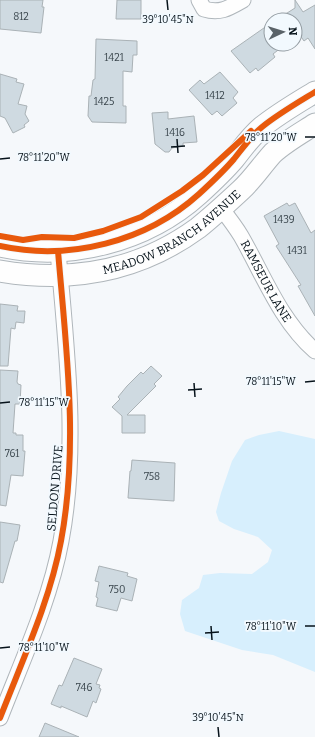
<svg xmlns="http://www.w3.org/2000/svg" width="315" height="737" font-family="Bitter,serif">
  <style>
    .green { fill: #d7effd }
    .building { fill: #cfdae1; stroke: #aab2b6 }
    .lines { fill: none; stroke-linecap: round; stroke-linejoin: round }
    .minor-casing { stroke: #afb6bb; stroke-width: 17 }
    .secondary-casing { stroke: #afb6bb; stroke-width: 23 }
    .minor { stroke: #fefefe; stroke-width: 15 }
    .secondary { stroke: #fefefe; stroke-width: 21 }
    .cycleway-casing { stroke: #f2f9fe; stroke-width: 8 }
    .cycleway { stroke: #e8590c; stroke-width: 6 }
    .ticks { fill: none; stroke: #07131b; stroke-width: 1.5 }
    .labels { text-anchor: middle; stroke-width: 3.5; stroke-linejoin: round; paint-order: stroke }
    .number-label { font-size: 10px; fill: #39454c }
    .street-label { font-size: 12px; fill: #07131b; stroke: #f2f9fe }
    .ticks-label { font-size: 10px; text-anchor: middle; fill: #07131b; stroke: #f2f9fe; stroke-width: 3.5; stroke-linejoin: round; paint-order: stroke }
  </style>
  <rect width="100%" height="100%" fill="#f5f8fb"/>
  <polygon class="green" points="279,431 315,439 315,672 273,655 242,650 185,631 180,614 182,600 199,588 203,575 220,573 252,574 268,562 272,550 258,537 234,529 219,521 216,512 221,493 232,461 245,440 259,435"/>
  <g class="building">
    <polygon points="0,0 43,0 42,7 44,7 41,33 0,29"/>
    <polygon points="117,0 141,0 141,19 116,19"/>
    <polygon points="295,0 303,12 315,5 315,49 308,38 304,41 295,28 295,20 276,20 295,8"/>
    <polygon points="271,23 271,44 286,44 273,54 275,57 258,71 256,68 250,73 231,51"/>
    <polygon points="96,39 137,41 137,55 133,55 132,72 123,71 123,106 126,106 126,123 92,122 88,116 89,96 91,96 93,80 95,79"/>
    <polygon points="220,72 238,92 233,98 237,103 222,116 217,111 212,115 189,90 200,80 204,84"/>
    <polygon points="0,74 17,79 16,82 24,84 18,104 27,106 25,114 29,121 24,125 25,127 13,133 5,118 0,116"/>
    <polygon points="168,112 168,119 194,116 197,142 183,143 183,146 172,148 169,152 165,152 155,144 152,113"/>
    <polygon points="287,203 289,206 295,203 311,233 315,230 315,316 298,286 301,285 276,246 279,244 264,216"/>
    <polygon points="0,304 18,306 17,311 25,311 24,323 16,322 15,329 11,328 8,366 0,366"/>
    <polygon points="151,366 162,376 154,384 156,386 127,415 145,415 145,433 122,433 122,416 112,407 120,399 118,397 127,386 141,372 143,374"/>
    <polygon points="0,370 18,371 17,382 18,384 21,385 20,404 15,404 13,433 16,433 16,435 23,435 23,451 25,451 23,476 11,475 6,506 0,505"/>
    <polygon points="132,460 175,463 174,501 128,498 130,471 131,471"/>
    <polygon points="0,522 20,525 17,541 15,541 3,583 0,582"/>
    <polygon points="99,566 128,573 127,576 137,579 132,601 121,598 117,611 96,606 98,598 96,597 99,582 95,581"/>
    <polygon points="74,658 102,669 96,684 100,685 99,688 101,689 96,703 93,701 87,717 61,706 61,708 51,704 59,685 62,686"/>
    <polygon points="45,723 79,737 39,737"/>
  </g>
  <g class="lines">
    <defs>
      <g id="minor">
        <path d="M199,0L204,9C220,14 229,8 243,0"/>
        <path id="s1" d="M221,208C228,217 235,226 241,236C264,276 280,320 315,351"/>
        <path d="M0,718C22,661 50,601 61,541C79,445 66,347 58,251"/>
      </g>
      <g id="secondary">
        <path d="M0,246C69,261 146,242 199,194C211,183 223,172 234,159C242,149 251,136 262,127C278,114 297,103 315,92"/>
        <path id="s2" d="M0,271C71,283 139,271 198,228C213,216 227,203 241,190C253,179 262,165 273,153C285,142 301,133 315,124"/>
      </g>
    </defs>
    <use href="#minor" class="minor-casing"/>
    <use href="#secondary" class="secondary-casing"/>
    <use href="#minor" class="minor"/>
    <use href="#secondary" class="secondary"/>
    <defs>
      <g id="cycleway">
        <polyline points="0,236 23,240 42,237 74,238 103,231 141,217 182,191 203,175 251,131"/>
        <path d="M0,246C69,261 146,242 199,194C211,183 223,172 234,159C242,149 251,136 262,127C278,114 297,103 315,92"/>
        <path d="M0,718C22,661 50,601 61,541C79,445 66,347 58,251"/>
      </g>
    </defs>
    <use href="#cycleway" class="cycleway-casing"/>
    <use href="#cycleway" class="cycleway"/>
  </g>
  <path class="ticks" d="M167,0L168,10M305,137H315M177,139L178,153M171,147L185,146M0,159L10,158M305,382L315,381M194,383L195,397M188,390L202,389M0,403L10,402M211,626L212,640M305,626H315M205,633L219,632M0,648L10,647M218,727L219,737"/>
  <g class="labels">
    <g class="number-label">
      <text x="21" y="20">812</text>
      <text x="114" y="61">1421</text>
      <text x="215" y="99">1412</text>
      <text x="104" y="105">1425</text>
      <text x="175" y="136">1416</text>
      <text x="284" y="223">1439</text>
      <text x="297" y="254">1431</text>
      <text x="12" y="457">761</text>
      <text x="152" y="480">758</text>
      <text x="117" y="593">750</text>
      <text x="84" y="691">746</text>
    </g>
    <g class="street-label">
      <text dy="4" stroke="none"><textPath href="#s2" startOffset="183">MEADOW BRANCH AVENUE</textPath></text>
      <text dy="4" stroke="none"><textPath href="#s1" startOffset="86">RAMSEUR LANE</textPath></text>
      <text transform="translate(55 488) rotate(-85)" y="4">SELDON DRIVE</text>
    </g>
  </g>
  <g class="ticks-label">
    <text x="168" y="23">39°10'45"N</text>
    <text x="271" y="141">78°11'20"W</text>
    <text x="44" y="161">78°11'20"W</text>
    <text x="271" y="385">78°11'15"W</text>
    <text x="44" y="406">78°11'15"W</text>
    <text x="271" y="630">78°11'10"W</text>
    <text x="44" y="651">78°11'10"W</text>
    <text x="218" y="721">39°10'45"N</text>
  </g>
  <g transform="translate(283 32) rotate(86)"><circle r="19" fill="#f2f9fe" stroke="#949da3"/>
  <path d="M0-3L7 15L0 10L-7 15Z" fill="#5a6369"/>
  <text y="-6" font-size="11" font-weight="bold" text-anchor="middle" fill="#07131b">N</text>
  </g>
</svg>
